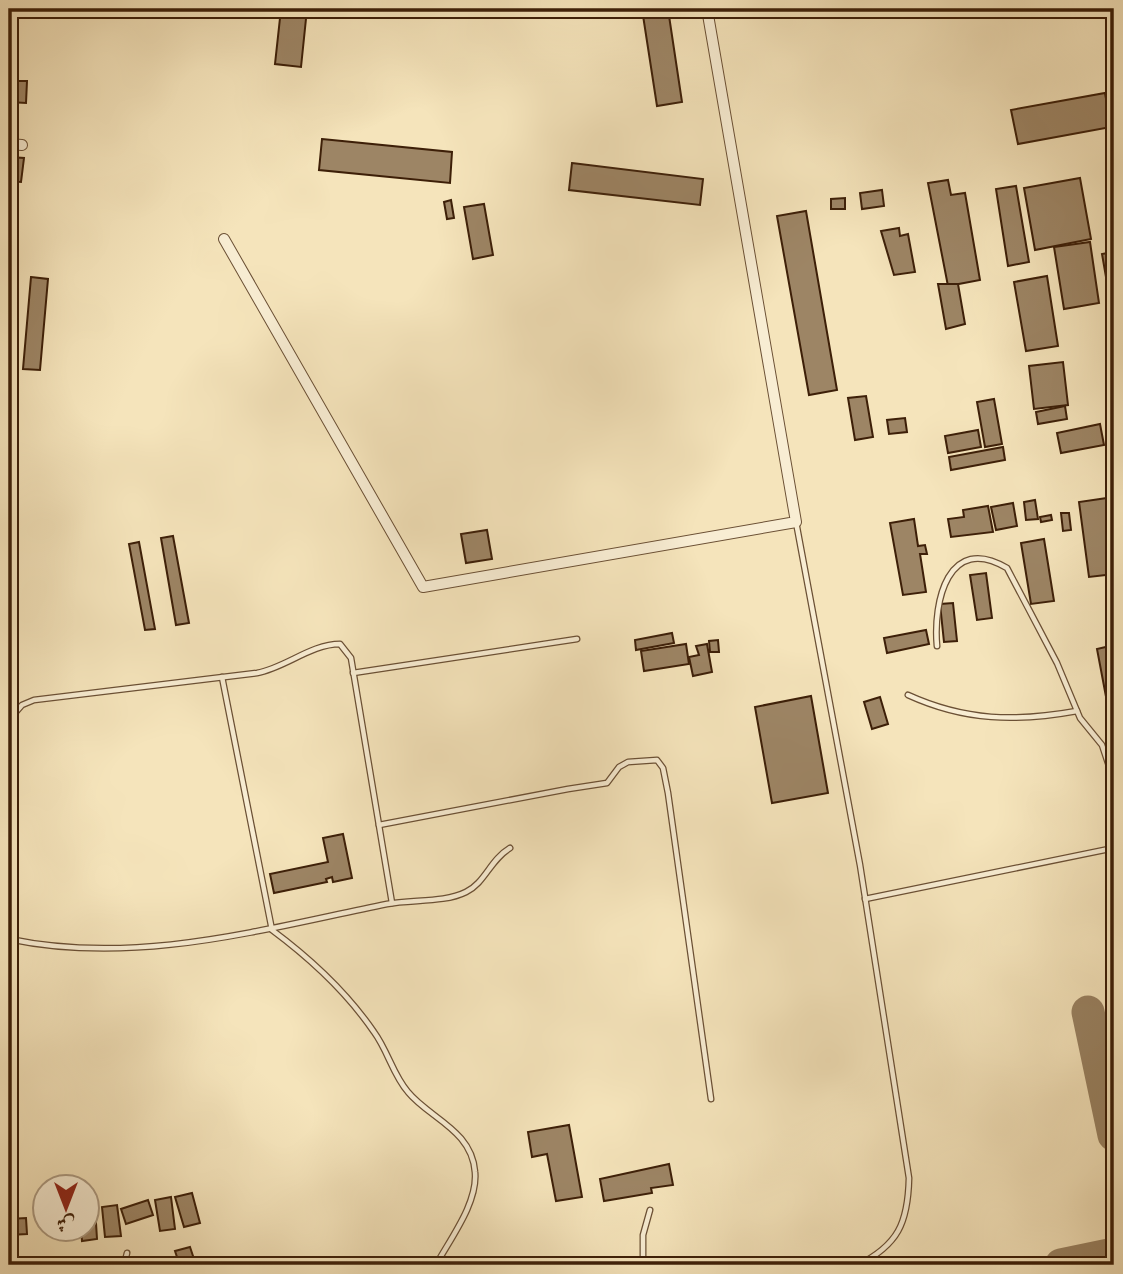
<svg xmlns="http://www.w3.org/2000/svg" width="1123" height="1274" font-family="'IM FELL English',Amiri,serif">
  <style>
    .lines { fill: none; stroke-linecap: round; stroke-linejoin: round }
    .taxiway { stroke: #998262; stroke-width: 33 }
    .building { fill: #9d8565; stroke: #3d1f08; stroke-width: 2 }
    .service-casing { stroke: #6b5035; stroke-width: 7 }
    .minor-casing { stroke: #6b5035; stroke-width: 12 }
    .service { stroke: #f8edd3; stroke-width: 4.5 }
    .minor { stroke: #f8edd3; stroke-width: 10 }
  </style>
  <rect width="100%" height="100%" fill="#f5e4bb"/>
  <filter id="stains"><feTurbulence type="fractalNoise" baseFrequency=".00286" numOctaves="4"/><feColorMatrix values="0 0 0 0 .2 0 0 0 0 .09 0 0 0 0 .02 0 0 0 .5 -.17"/></filter>
  <radialGradient id="worn" r=".72"><stop offset=".6" stop-color="#630" stop-opacity="0"/><stop offset="1" stop-color="#630" stop-opacity=".3"/></radialGradient>
  <g class="lines">
    <g class="taxiway">
      <polyline points="1088,1012 1114,1135"/>
      <polyline points="1061,1265 1114,1254"/>
    </g>
  </g>
  <g class="building">
    <polygon points="281,9 307,9 301,67 275,64"/>
    <polygon points="642,9 668,9 682,102 657,106"/>
    <polygon points="9,81 27,81 26,103 9,102"/>
    <polygon points="1105,93 1111,127 1018,144 1011,110"/>
    <rect x="9" y="106" width="7" height="12"/>
    <polygon points="322,139 452,152 450,183 319,170"/>
    <polygon points="9,157 24,158 21,182 9,181"/>
    <polygon points="572,163 703,179 700,205 569,190"/>
    <polygon points="1080,178 1091,239 1035,250 1024,188"/>
    <polygon points="948,180 951,195 965,193 980,280 948,286 928,183"/>
    <polygon points="1016,186 1029,262 1008,266 996,189"/>
    <polygon points="882,190 884,206 862,209 860,193"/>
    <polygon points="845,198 845,209 831,209 831,199"/>
    <polygon points="451,200 454,218 447,219 444,202"/>
    <polygon points="484,204 493,255 473,259 464,207"/>
    <polygon points="806,211 837,390 809,395 777,216"/>
    <polygon points="899,228 900,236 908,234 915,272 894,275 881,231"/>
    <polygon points="1090,242 1099,303 1064,309 1054,247"/>
    <polygon points="1113,252 1114,299 1110,300 1102,254"/>
    <polygon points="1047,276 1058,346 1026,351 1014,282"/>
    <polygon points="31,277 48,279 40,370 23,369"/>
    <polygon points="938,284 958,284 965,324 946,329"/>
    <polygon points="1063,362 1068,405 1034,409 1029,366"/>
    <polygon points="866,396 873,437 855,440 848,398"/>
    <polygon points="994,399 1002,444 985,447 977,402"/>
    <polygon points="1065,406 1067,419 1038,424 1036,412"/>
    <polygon points="905,418 907,432 889,434 887,420"/>
    <polygon points="1100,424 1104,445 1061,453 1057,433"/>
    <polygon points="978,430 981,447 948,453 945,436"/>
    <polygon points="1003,447 1005,460 951,470 949,457"/>
    <polygon points="1114,497 1114,574 1089,577 1079,502"/>
    <polygon points="1035,500 1038,519 1026,520 1024,502"/>
    <polygon points="1013,503 1017,526 996,530 991,507"/>
    <polygon points="988,506 993,532 951,537 948,519 964,517 963,510"/>
    <polygon points="1061,513 1069,513 1071,530 1063,531"/>
    <polygon points="1051,515 1052,520 1041,522 1040,517"/>
    <polygon points="914,519 918,546 925,545 927,554 920,554 926,592 903,595 890,523"/>
    <polygon points="487,530 492,559 466,563 461,534"/>
    <polygon points="173,536 189,623 176,625 161,538"/>
    <polygon points="1044,539 1054,601 1031,604 1021,543"/>
    <polygon points="139,542 155,629 145,630 129,544"/>
    <polygon points="986,573 992,618 977,620 970,575"/>
    <polygon points="953,603 957,641 944,642 940,604"/>
    <polygon points="926,630 929,644 887,653 884,638"/>
    <polygon points="672,633 674,643 636,650 635,640"/>
    <polygon points="718,640 719,652 710,652 709,641"/>
    <polygon points="1114,642 1114,676 1109,643"/>
    <polygon points="686,644 689,664 644,671 641,651"/>
    <polygon points="707,644 712,672 693,676 689,657 699,655 696,646"/>
    <polygon points="1114,645 1114,739 1097,649"/>
    <polygon points="811,696 828,793 772,803 755,707"/>
    <polygon points="880,697 888,724 872,729 864,702"/>
    <polygon points="343,834 352,878 333,882 332,877 326,879 327,882 274,893 270,874 328,862 323,838"/>
    <polygon points="569,1125 582,1197 556,1201 547,1154 532,1157 528,1132"/>
    <polygon points="669,1164 673,1185 651,1188 652,1193 604,1201 600,1179"/>
    <polygon points="192,1193 200,1223 184,1227 175,1197"/>
    <polygon points="171,1197 175,1229 160,1231 155,1200"/>
    <polygon points="148,1200 153,1215 126,1224 121,1209"/>
    <polygon points="117,1205 121,1236 105,1237 102,1207"/>
    <polygon points="95,1207 97,1239 82,1241 81,1228 88,1228 88,1208"/>
    <polygon points="26,1218 27,1234 9,1235 9,1219"/>
    <polygon points="190,1247 194,1259 179,1263 175,1251"/>
  </g>
  <g class="lines">
    <defs>
      <g id="service">
        <path d="M796,522L860,865L909,1178C908,1223 898,1245 858,1265"/>
        <path d="M937,646C933,602 948,533 1007,568L1057,663L1080,718L1102,745L1114,781"/>
        <polyline points="353,673 577,639"/>
        <path d="M222,677L272,930C311,959 346,991 374,1032C388,1051 393,1075 408,1092C429,1118 472,1130 475,1172C478,1203 450,1239 436,1265"/>
        <path d="M908,695C965,721 1016,722 1077,711"/>
        <path d="M9,720L22,705L34,700L257,673C285,668 311,644 340,644L351,658L392,903"/>
        <polyline points="379,825 568,789 607,783 619,767 628,762 657,760 663,768 668,793 711,1099"/>
        <polyline points="865,899 1114,848"/>
        <path d="M9,939C137,966 263,929 387,904C412,899 444,903 466,892C485,883 490,860 510,848"/>
        <polyline points="124,1265 127,1253"/>
        <polyline points="643,1265 643,1235 650,1210"/>
      </g>
      <g id="minor">
        <polyline points="9,144 22,145"/>
        <polyline points="224,239 423,587 796,522 707,9"/>
      </g>
    </defs>
    <use href="#service" class="service-casing"/>
    <use href="#minor" class="minor-casing"/>
    <use href="#service" class="service"/>
    <use href="#minor" class="minor"/>
  </g>
  <rect width="1123" height="1274" fill="none" stroke="#f5e4bb" stroke-width="35"/>
  <rect x="10" y="10" width="1102" height="1253" fill="none" stroke="#3d1f08" stroke-width="3.5"/>
  <rect x="18" y="18" width="1088" height="1239" fill="none" stroke="#3d1f08" stroke-width="2"/>
  <g transform="translate(66 1208) rotate(180)"><circle r="33" fill="#f8edd3" stroke="#ad9b82" stroke-width="2"/>
  <path d="M0-5L12 26L0 18L-12 26Z" fill="#8f2418"/>
  <text y="-10" font-size="19" font-weight="bold" text-anchor="middle" fill="#3d1f08">ش</text>
  </g>
  <rect width="100%" height="100%" filter="url(#stains)"/>
  <rect width="100%" height="100%" fill="url(#worn)"/>
</svg>
